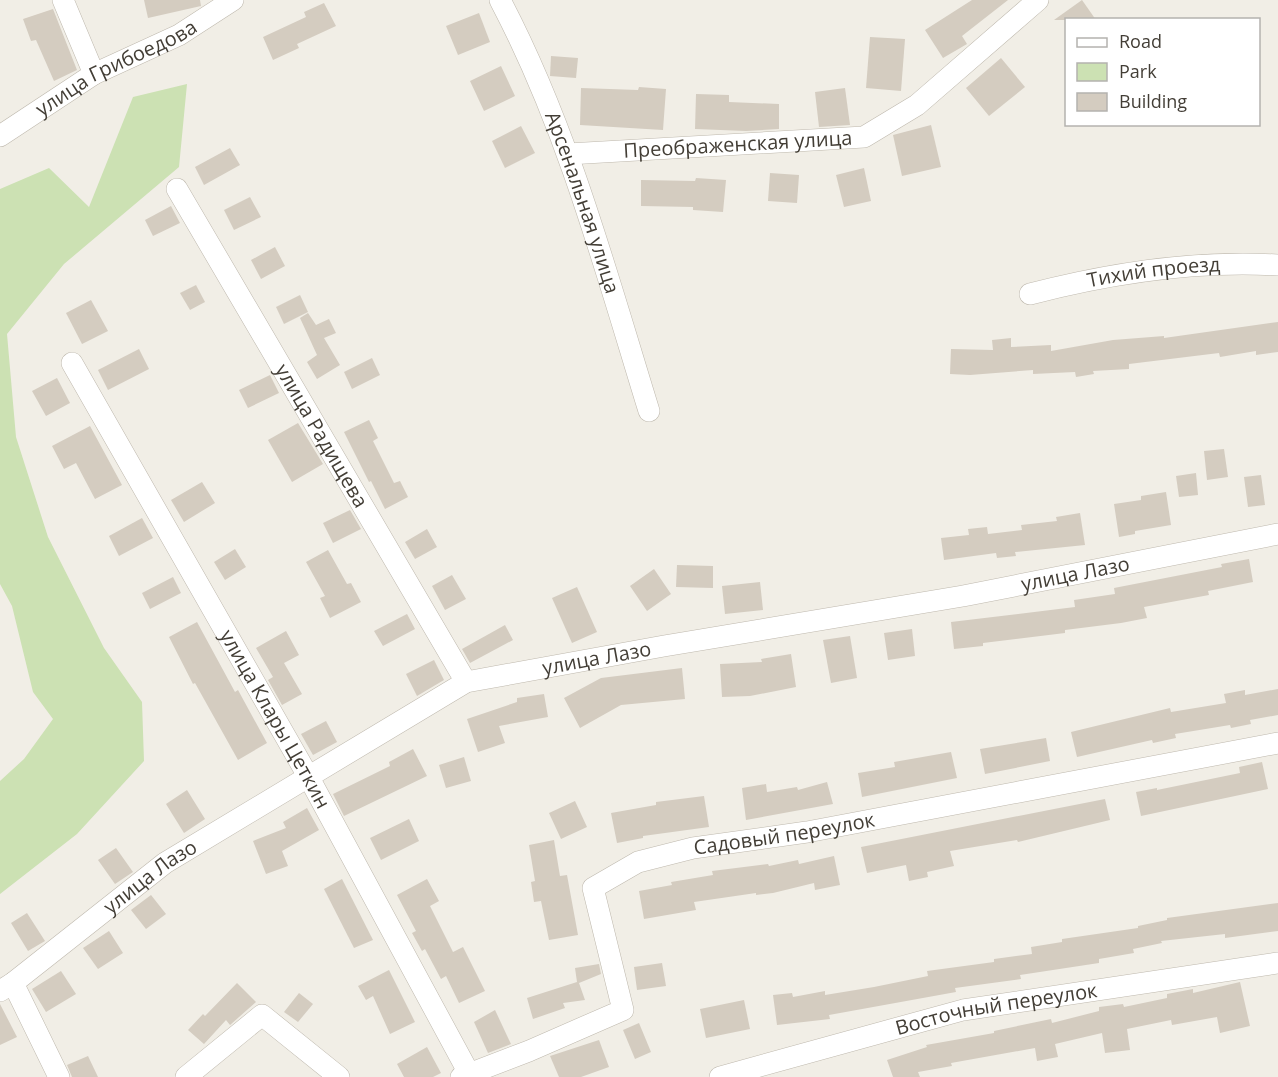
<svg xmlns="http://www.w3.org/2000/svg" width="1278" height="1077" font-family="'Open Sans',sans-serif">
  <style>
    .green { fill: #cce1b3 }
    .building { fill: #d4ccc0 }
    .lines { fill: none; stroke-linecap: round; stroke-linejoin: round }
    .minor-casing { stroke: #beb8ad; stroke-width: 22 }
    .minor { stroke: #fff; stroke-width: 21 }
    .labels { text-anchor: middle; stroke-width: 5; stroke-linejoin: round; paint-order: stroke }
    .street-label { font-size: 20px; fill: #433e36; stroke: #fff }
  </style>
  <rect width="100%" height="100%" fill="#f1eee6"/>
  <polygon class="green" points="187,84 179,167 64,264 7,334 16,437 48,537 104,648 142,702 144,761 77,834 0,894 0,781 24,759 53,719 33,692 12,606 0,584 0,189 49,168 89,207 133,97"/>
  <g class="building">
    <polygon points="144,0 200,0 201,6 148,18"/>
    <polygon points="972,0 1008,0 962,36 967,44 943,58 925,30"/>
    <polygon points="1082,0 1096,20 1054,20"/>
    <polygon points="324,3 336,26 297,44 299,48 273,60 263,37 306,17 304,12"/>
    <polygon points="53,9 77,70 54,81 36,40 31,41 23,19"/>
    <polygon points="479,13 490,42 458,55 446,26"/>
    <polygon points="870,37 905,39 901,91 866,88"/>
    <polygon points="551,56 578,58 576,78 550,76"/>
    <polygon points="1001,58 1025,87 989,116 966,88"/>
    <polygon points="501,66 515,96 484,111 470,81"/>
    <polygon points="639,87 666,89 663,130 580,125 581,88 638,90"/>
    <polygon points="845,88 850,125 819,127 815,92"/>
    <polygon points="696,94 729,95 729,102 779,104 779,129 746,131 695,129"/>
    <polygon points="931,125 941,167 902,176 893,135"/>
    <polygon points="521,126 535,153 505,168 492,141"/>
    <polygon points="230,148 240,165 204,185 195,167"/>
    <polygon points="864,168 871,201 844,207 836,175"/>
    <polygon points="770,173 799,175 797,203 768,201"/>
    <polygon points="696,178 726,180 723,212 693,210 693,207 641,206 641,180 695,181"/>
    <polygon points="250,197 261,217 234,230 224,210"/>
    <polygon points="171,206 180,223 153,236 145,220"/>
    <polygon points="275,247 285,266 261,279 251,260"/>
    <polygon points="196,285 205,302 190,310 180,293"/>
    <polygon points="300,295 308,312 284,324 276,307"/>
    <polygon points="91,300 108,331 82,344 66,313"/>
    <polygon points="308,313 316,325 329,319 336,333 324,338 340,365 317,379 307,362 317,355 300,318"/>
    <polygon points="1278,322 1278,352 1256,355 1256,351 1220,357 1219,353 1129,364 1129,369 1093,371 1094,374 1076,377 1075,372 1033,374 1033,370 970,375 950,374 951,349 993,350 992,340 1011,338 1011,347 1051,345 1051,351 1113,340 1164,336 1164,338"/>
    <polygon points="139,349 149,369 108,390 98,370"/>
    <polygon points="372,358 380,375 352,389 344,372"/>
    <polygon points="270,375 279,393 248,408 239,390"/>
    <polygon points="57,378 70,403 46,416 32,391"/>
    <polygon points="369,420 378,438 373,441 394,483 400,481 408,497 385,509 371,481 369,482 344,432"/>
    <polygon points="298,423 323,464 292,482 268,440"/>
    <polygon points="90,426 122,485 95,499 76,463 64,469 52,446"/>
    <polygon points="1224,449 1228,477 1207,480 1204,451"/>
    <polygon points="1196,473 1198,495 1179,497 1176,476"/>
    <polygon points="1261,475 1265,505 1248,507 1244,477"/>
    <polygon points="202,482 215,503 184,522 171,500"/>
    <polygon points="1166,492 1171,525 1135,531 1135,534 1119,537 1114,504 1141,500 1141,496"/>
    <polygon points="350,510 361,529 333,543 323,523"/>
    <polygon points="1080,513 1085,545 1015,552 1016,556 997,558 996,553 944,560 941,538 969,535 968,529 987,527 988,534 1022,530 1021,525 1057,521 1056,517"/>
    <polygon points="142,518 153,538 119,556 109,536"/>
    <polygon points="427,529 437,547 415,559 405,542"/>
    <polygon points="235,549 246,567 225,580 214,562"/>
    <polygon points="328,550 347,584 351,583 361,602 330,618 320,598 325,596 306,562"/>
    <polygon points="1249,559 1253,582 1208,591 1209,595 1144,607 1147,618 1121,623 1065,630 1065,633 983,643 983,646 954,649 951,622 1075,607 1074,600 1115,594 1114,588 1222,567 1221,564"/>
    <polygon points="677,565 713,566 713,588 676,587"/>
    <polygon points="654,569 671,594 647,611 630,586"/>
    <polygon points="452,575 466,599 445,610 432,586"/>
    <polygon points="173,577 181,593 150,609 142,593"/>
    <polygon points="760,582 763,610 725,614 722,586"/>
    <polygon points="577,587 597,632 572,643 552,598"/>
    <polygon points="407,614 415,629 383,646 374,631"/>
    <polygon points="197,622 235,692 238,690 267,743 238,760 195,683 193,684 169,637"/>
    <polygon points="505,625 513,640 470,663 462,649"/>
    <polygon points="912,629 915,656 888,660 884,633"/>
    <polygon points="286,631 299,655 284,663 302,694 282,705 268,680 273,677 256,648"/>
    <polygon points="850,636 857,678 831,683 823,640"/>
    <polygon points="791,654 796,687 750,696 722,697 720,664 762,662 761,659"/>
    <polygon points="434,660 444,680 417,696 406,674"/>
    <polygon points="682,668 685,699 621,705 580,728 564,698 601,678"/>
    <polygon points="1278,689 1278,715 1250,720 1251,724 1231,728 1230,725 1175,734 1176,738 1153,743 1152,740 1077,757 1071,732 1170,708 1171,712 1226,703 1224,694 1245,690 1245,695"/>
    <polygon points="544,694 548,717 499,726 505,743 478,752 467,719 517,702 517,698"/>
    <polygon points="326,721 337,742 313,755 301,734"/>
    <polygon points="1046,738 1050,761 985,774 980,749"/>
    <polygon points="413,749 427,776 344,816 333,794 390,766 389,762"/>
    <polygon points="951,752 957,778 862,797 858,773 895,767 894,762"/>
    <polygon points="464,757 471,781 446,788 439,765"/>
    <polygon points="1262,762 1268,789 1141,816 1136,792 1157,788 1157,790 1240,773 1239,767"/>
    <polygon points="827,782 833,804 746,820 742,788 766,784 767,792 797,787 798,790"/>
    <polygon points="187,790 205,819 184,833 166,804"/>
    <polygon points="704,796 709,827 643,836 643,838 617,843 611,813 656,805 656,802"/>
    <polygon points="1105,799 1110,820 1018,842 1017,840 950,851 954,866 927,872 928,877 909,881 906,865 867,873 861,847"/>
    <polygon points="575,801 587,827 561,839 549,813"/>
    <polygon points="307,808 319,830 282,851 288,866 266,874 253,841 286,828 283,822"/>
    <polygon points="409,819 419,841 381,860 370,838"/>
    <polygon points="554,840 560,876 567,875 578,935 549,940 541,901 534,902 531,882 535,881 529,845"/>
    <polygon points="116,848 133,872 115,884 98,860"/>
    <polygon points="834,856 840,885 815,890 814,883 773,893 756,895 756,893 694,902 696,910 644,919 639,891 672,885 671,882 713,875 712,871 768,864 769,866 798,860 799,864"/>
    <polygon points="342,879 373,940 354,948 324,889"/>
    <polygon points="427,879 439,901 430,906 453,952 463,947 485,991 459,1003 446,976 441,979 425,949 422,951 412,933 416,931 397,895"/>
    <polygon points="151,895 166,914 146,929 131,910"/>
    <polygon points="1278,903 1278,931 1225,938 1225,934 1161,941 1162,943 1133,949 1134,953 1099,959 1099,963 1020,975 1021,979 955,988 956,992 829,1015 830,1019 777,1025 773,995 792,993 793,997 825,991 825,995 874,987 928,976 927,971 994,962 994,959 1032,954 1031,947 1062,942 1062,939 1138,928 1138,926 1167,920 1167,918"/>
    <polygon points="27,913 45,941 28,951 11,923"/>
    <polygon points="109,931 123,953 98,969 83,948"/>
    <polygon points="662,963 666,986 637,990 634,967"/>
    <polygon points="599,964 601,974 579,983 585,1000 563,1003 565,1008 533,1019 527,998 577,982 575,968"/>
    <polygon points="389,970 415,1022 390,1034 373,996 366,1000 358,986"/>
    <polygon points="61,971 76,994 46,1012 32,989"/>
    <polygon points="1240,982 1250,1026 1220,1033 1217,1017 1172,1025 1171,1020 1127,1029 1130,1050 1105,1053 1102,1033 1055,1044 1058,1057 1037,1061 1035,1048 951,1063 952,1066 918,1072 920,1077 893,1077 887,1060 927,1047 926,1045 994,1033 994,1031 1051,1019 1052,1023 1099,1011 1099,1007 1123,1004 1124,1007 1167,998 1167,994 1193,989 1193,993"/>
    <polygon points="237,983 256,1002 230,1025 226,1020 204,1044 188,1030 203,1014 205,1016"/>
    <polygon points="299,993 313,1004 298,1022 284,1012"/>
    <polygon points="744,1000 750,1029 706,1038 700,1009"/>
    <polygon points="0,1004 17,1037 0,1045"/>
    <polygon points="495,1010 511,1044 488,1053 474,1022"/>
    <polygon points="639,1023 651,1052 635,1059 623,1030"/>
    <polygon points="599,1040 609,1067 581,1077 559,1077 550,1056"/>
    <polygon points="427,1047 441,1073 433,1077 404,1077 397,1064"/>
    <polygon points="88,1056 98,1077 72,1077 67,1065"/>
  </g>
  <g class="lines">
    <defs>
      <g id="minor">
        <polyline points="63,0 94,74"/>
        <path id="s1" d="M500,0C568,129 606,272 649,411"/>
        <path id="s2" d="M0,136L94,74L179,35L233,0"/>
        <path id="s3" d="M568,154L864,137L917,105L1038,0"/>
        <path id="s4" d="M177,189L466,682"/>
        <path id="s5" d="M1030,294C1111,273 1194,260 1278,265"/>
        <path id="s6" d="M72,363L308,776L471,1077"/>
        <polyline points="13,983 59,1077"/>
        <path id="s7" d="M0,991L13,983L165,863L466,682L664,646L963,596L1278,534"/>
        <polyline points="186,1077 262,1015 339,1077"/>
        <path id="s8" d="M461,1077L529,1051L623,1010L593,888L638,862L693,848L807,832L1278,743"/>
        <path id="s9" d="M720,1077L963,1010L1278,963"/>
      </g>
    </defs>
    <use href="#minor" class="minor-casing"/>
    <use href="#minor" class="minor"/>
  </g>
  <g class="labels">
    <g class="street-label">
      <text dy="7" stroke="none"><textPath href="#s2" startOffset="135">улица Грибоедова</textPath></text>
      <text dy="7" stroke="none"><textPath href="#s3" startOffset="170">Преображенская улица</textPath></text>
      <text dy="7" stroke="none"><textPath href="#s1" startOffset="219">Арсенальная улица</textPath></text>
      <text dy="7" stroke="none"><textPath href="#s5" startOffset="126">Тихий проезд</textPath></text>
      <text dy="7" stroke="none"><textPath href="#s4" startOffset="286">улица Радищева</textPath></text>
      <text dy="7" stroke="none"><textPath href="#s7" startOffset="1179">улица Лазо</textPath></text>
      <text dy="7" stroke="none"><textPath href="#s7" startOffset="693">улица Лазо</textPath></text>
      <text dy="7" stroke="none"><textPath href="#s6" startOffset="410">улица Клары Цеткин</textPath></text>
      <text dy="7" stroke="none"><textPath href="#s8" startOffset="502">Садовый переулок</textPath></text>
      <text dy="7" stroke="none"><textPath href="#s7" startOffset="189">улица Лазо</textPath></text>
      <text dy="7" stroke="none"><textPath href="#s9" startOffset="285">Восточный переулок</textPath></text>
    </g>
  </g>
  <rect x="1065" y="18" width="195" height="108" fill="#ffffff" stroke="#b4b2af" stroke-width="1.5"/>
  <rect x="1077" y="38" width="30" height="9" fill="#ffffff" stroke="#b4b2af" stroke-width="1.5"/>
  <text x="1119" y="48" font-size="18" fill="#433e36">Road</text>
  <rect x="1077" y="63" width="30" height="18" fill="#cce1b3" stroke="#b4b2af" stroke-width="1.5"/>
  <text x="1119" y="78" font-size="18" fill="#433e36">Park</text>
  <rect x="1077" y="93" width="30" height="18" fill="#d4ccc0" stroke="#b4b2af" stroke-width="1.5"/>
  <text x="1119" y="108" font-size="18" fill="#433e36">Building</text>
</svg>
